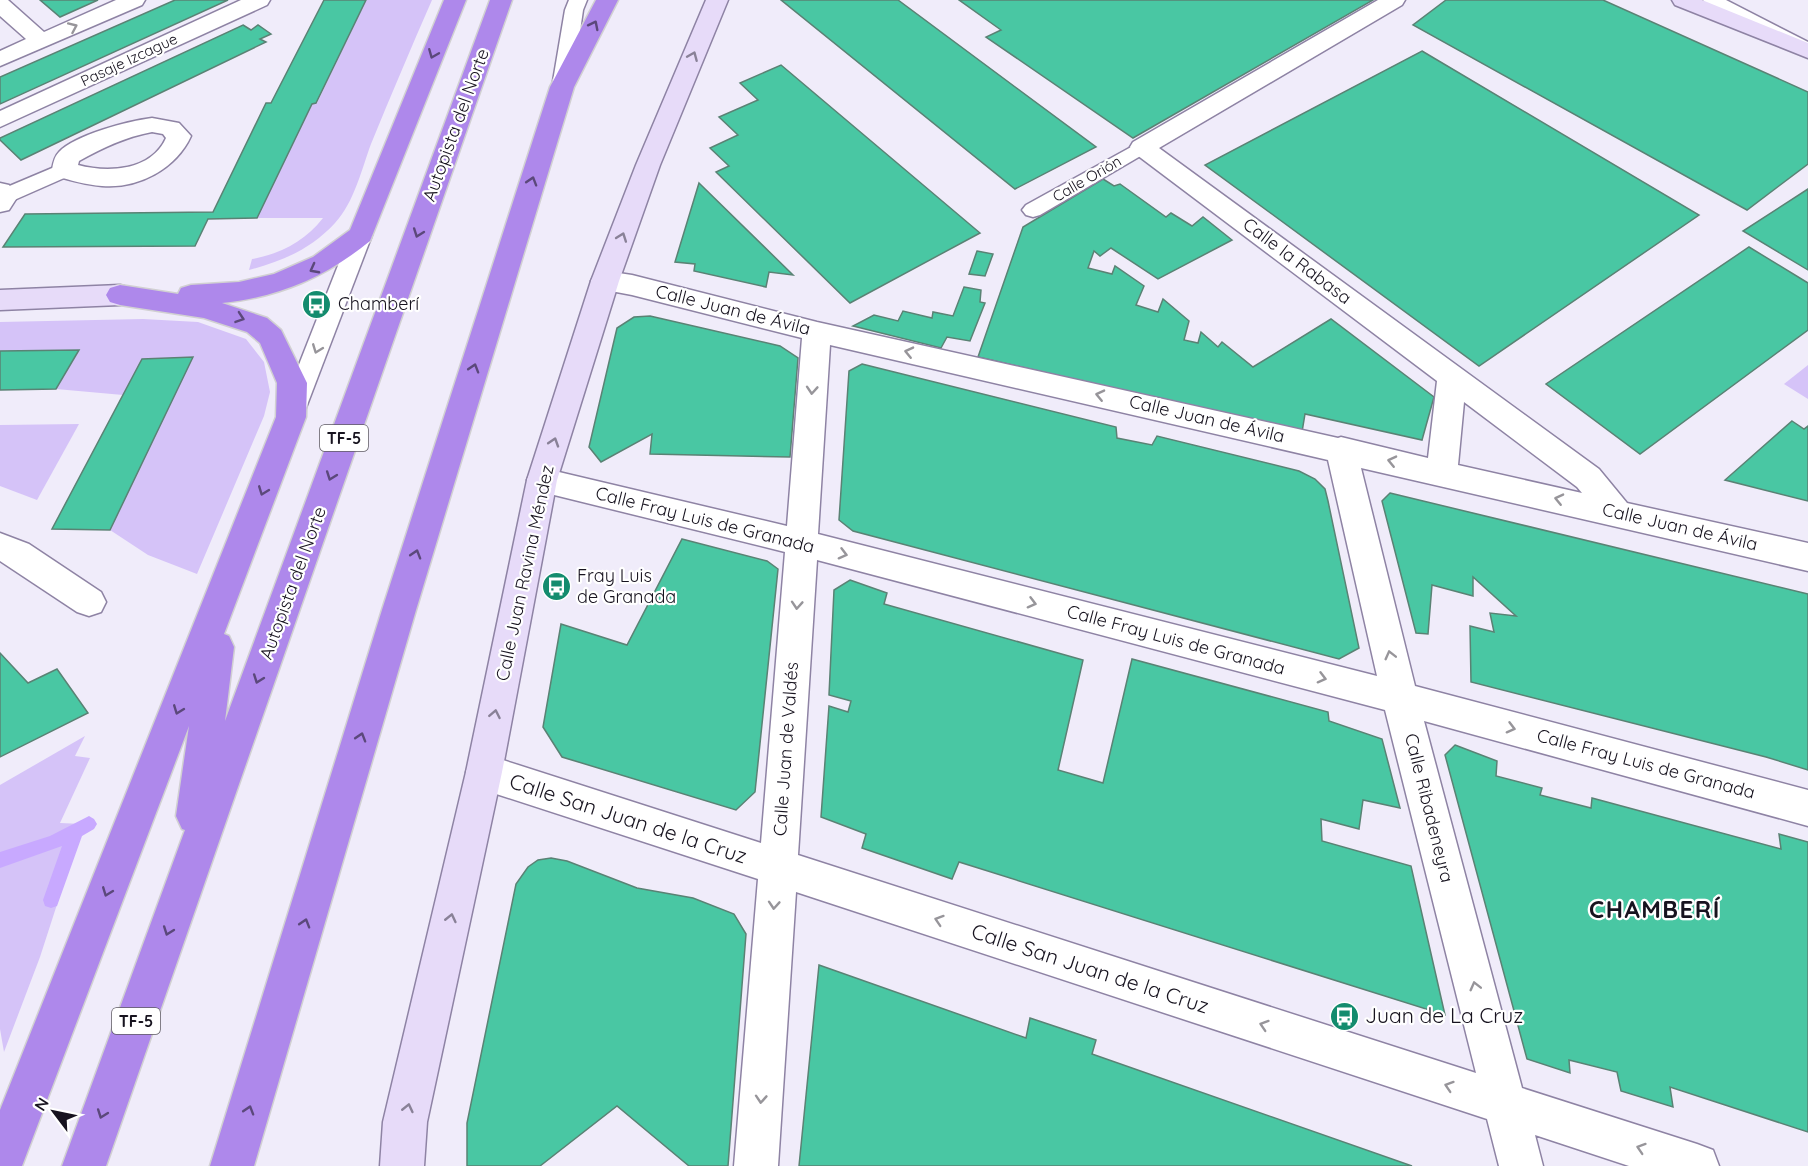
<svg xmlns="http://www.w3.org/2000/svg" width="1808" height="1166" font-family="Quicksand,sans-serif">
  <style>
    .green { fill: #d5c3f8 }
    .lines { fill: none; stroke-linecap: round; stroke-linejoin: round }
    .stream { fill: #c8a9ff; fill-rule: evenodd }
    .building { fill: #49c7a3; stroke: #5a8274; stroke-width: 1.5 }
    .lane-casing { stroke: #8e83a4; stroke-width: 3 }
    .street-casing { stroke: #8e83a4; stroke-width: 3 }
    .secondary-casing { stroke: #8e83a4; stroke-width: 3 }
    .highway-casing { stroke: #d1d0d2; stroke-width: 3 }
    .lane { fill: #fff; fill-rule: evenodd }
    .street { fill: #fff; fill-rule: evenodd }
    .secondary { fill: #e7dbf9; fill-rule: evenodd }
    .highway { fill: #ae88eb; fill-rule: evenodd }
    .oneway { stroke: #5b487b }
    .oneway2 { stroke: #97959a }
    .oneway3 { stroke: #898197 }
    .labels { text-anchor: middle; stroke-width: 4.5; stroke-linejoin: round; paint-order: stroke }
    .far-street-label { font-size: 15px; fill: #17131f; stroke: #fff }
    .shield { fill: #fff; stroke: #5d5a62; stroke-width: 1.5 }
    .shield-label { font-size: 16px; font-weight: bold; fill: #17131f }
    .street-label { font-size: 18px; fill: #17131f; stroke: #fff }
    .poi-label { font-size: 18px; fill: #17131f; stroke: #fff; text-anchor: start }
    .near-street-label { font-size: 21px; fill: #17131f; stroke: #fff }
    .near-poi-label { font-size: 21px; fill: #17131f; stroke: #fff; text-anchor: start }
    .district-label { font-size: 24px; font-weight: bold; letter-spacing: 1.5px; fill: #17131f; stroke: #fff }
  </style>
  <rect width="100%" height="100%" fill="#f0ecfa"/>
  <g class="green">
    <path d="M366,0H432C411,48 391,95 371,144C362,168 354,203 335,223C311,249 283,261 249,270L252,259C281,254 305,241 323,218H257L312,104L317,103Z"/>
    <polygon points="143,319 198,322 246,339 264,362 270,392 264,416 197,574 148,555 110,530 192,358 147,358 123,395 56,389 79,351 0,351 0,322"/>
    <polygon points="1808,365 1808,399 1784,384"/>
    <polygon points="79,424 37,500 0,486 0,425"/>
    <polygon points="85,736 75,756 90,758 60,823 83,824 40,957 4,1052 0,1029 0,785"/>
  </g>
  <g class="lines">
    <polygon class="stream" points="89,816 94,819 97,824 94,829 82,836 57,906 51,908 45,906 43,900 62,846 0,868 0,852 50,836"/>
  </g>
  <g class="building">
    <polygon points="40,0 98,0 60,17"/>
    <polygon points="175,0 228,0 0,104 0,77"/>
    <polygon points="324,0 366,0 316,103 312,104 257,218 208,219 195,246 3,247 25,214 213,212 266,103 271,103"/>
    <polygon points="781,0 898,0 1096,147 1015,189"/>
    <polygon points="959,0 1373,0 1133,138 986,37 1001,30"/>
    <polygon points="1446,0 1603,0 1808,92 1808,164 1747,210 1413,25"/>
    <polygon points="243,25 251,30 258,25 271,34 260,39 266,42 21,160 0,140 0,138"/>
    <polygon points="1422,51 1699,215 1479,366 1205,165"/>
    <polygon points="781,65 980,233 850,303 716,172 729,166 710,148 738,135 719,117 758,100 740,83"/>
    <polygon points="1103,179 1114,186 1120,184 1166,217 1171,213 1192,226 1203,217 1232,240 1158,279 1111,248 1100,256 1094,251 1088,268 1112,274 1115,266 1144,286 1136,305 1158,312 1163,299 1189,321 1184,340 1198,343 1201,332 1218,347 1222,342 1253,367 1331,319 1434,397 1422,440 1305,414 1302,432 978,357 1023,227"/>
    <polygon points="699,183 793,275 769,272 766,287 694,271 695,264 675,262"/>
    <polygon points="1808,189 1808,270 1743,231"/>
    <polygon points="1749,247 1808,283 1808,330 1640,454 1546,384"/>
    <polygon points="977,251 993,254 985,276 969,274"/>
    <polygon points="964,287 981,290 980,302 985,303 970,341 947,337 941,348 853,326 874,315 898,321 903,311 932,318 933,312 953,316"/>
    <polygon points="650,316 780,346 798,358 790,457 650,454 652,434 601,462 589,447 617,328 634,317"/>
    <polygon points="79,350 56,389 0,390 0,351"/>
    <polygon points="193,357 110,530 52,529 142,359"/>
    <polygon points="862,364 1116,427 1117,438 1152,445 1157,436 1299,471 1315,479 1325,489 1328,501 1359,648 1339,659 853,531 839,520 849,371"/>
    <polygon points="1792,421 1804,429 1808,426 1808,501 1725,480"/>
    <polygon points="1390,493 1808,594 1808,770 1766,757 1471,682 1470,626 1494,632 1490,613 1516,616 1473,577 1473,596 1432,585 1428,634 1416,633 1382,501"/>
    <polygon points="682,539 767,561 778,569 755,792 736,810 562,757 543,727 561,624 627,645"/>
    <polygon points="850,580 887,593 884,604 1083,660 1058,770 1103,783 1132,659 1328,712 1329,721 1382,739 1400,808 1363,800 1359,829 1321,819 1322,841 1411,866 1445,1015 959,862 952,879 862,848 866,834 821,817 829,706 848,712 851,701 829,695 834,590"/>
    <polygon points="0,653 28,683 57,669 88,713 0,757"/>
    <polygon points="1455,745 1497,761 1496,776 1542,788 1540,795 1591,808 1592,798 1781,849 1779,834 1808,842 1808,1132 1670,1087 1673,1107 1621,1091 1617,1072 1569,1060 1570,1073 1527,1059 1445,755"/>
    <polygon points="551,858 567,861 637,888 693,898 734,914 746,934 728,1166 689,1166 617,1106 540,1166 467,1166 467,1123 516,884 528,867 538,860"/>
    <polygon points="819,965 1026,1038 1030,1018 1096,1040 1092,1054 1412,1166 799,1166"/>
  </g>
  <g class="lines">
    <defs>
      <g id="lane">
        <polygon points="569,0 587,0 583,10 572,87 569,91 555,91 552,87 565,10"/>
        <polygon points="1703,0 1726,0 1808,42 1808,55 1706,4"/>
        <polygon points="1142,141 1149,143 1152,147 1149,151 1040,215 1033,217 1026,215 1022,210 1026,205"/>
        <polygon points="64,163 71,165 74,170 71,175 12,201 0,201 0,190"/>
        <polygon points="361,228 369,230 372,235 304,413 301,420 292,422 283,420 280,413 350,235 353,230"/>
      </g>
      <g id="street">
        <polygon points="0,0 8,0 44,32 116,0 145,0 142,5 0,66 0,51 26,39 0,16"/>
        <polygon points="241,0 270,0 267,5 0,127 0,111"/>
        <path d="M1378,0H1405L1402,5L1159,148L1599,469L1627,503L1808,543V571L1361,468L1415,686L1808,790V826L1424,721L1522,1088L1697,1144L1713,1150L1719,1166H1629L1535,1135L1543,1166H1499L1487,1119L796,892L778,1166H734L758,879L484,790L471,784L466,772L471,760L484,754L761,843L785,552L542,492L531,489L527,480L531,471L542,468L787,526L802,338L632,295L595,288L591,281L595,274L605,271L632,275L817,322L1338,438L1341,437L1428,458L1437,381L1133,152L1130,147L1133,142ZM830,345L1328,460L1377,676L818,534ZM1464,402L1577,487L1582,493L1458,465ZM817,560L1385,710L1476,1073L798,855Z"/>
        <path d="M152,118L179,123L191,136C176,169 138,189 102,186C86,185 70,180 55,176L52,170C53,164 54,157 59,152C75,135 128,121 152,118ZM152,132L163,134L166,138C151,171 108,173 78,165L79,161C102,148 125,137 152,132Z"/>
        <polygon points="0,183 9,185 18,196 9,210 0,212"/>
        <polygon points="0,533 29,544 101,592 106,602 101,612 89,616 77,612 0,561"/>
      </g>
      <g id="secondary">
        <polygon points="706,0 728,0 660,165 619,281 557,480 502,772 427,1122 424,1166 380,1166 383,1122 466,772 527,480 591,281 636,165"/>
        <polygon points="1672,0 1702,0 1808,43 1808,58 1675,5"/>
        <polygon points="120,285 130,288 134,295 130,302 120,305 0,310 0,290"/>
      </g>
      <g id="highway">
        <path d="M444,0H466L370,241C326,277 279,297 222,303L267,318L281,330L307,383L306,417L224,634L229,636L234,647L225,721L490,0H512L106,1166H62L185,830L182,829L176,816L189,726L22,1166H0V1110L276,417L277,383L260,343L247,332L204,318L120,305L110,302L106,295L110,288L120,285L178,294L181,288L191,285L239,282L274,274L313,257L350,230Z"/>
        <polygon points="596,0 618,0 574,87 416,610 254,1166 210,1166 382,610 550,87"/>
      </g>
    </defs>
    <use href="#lane" class="lane-casing"/>
    <use href="#street" class="street-casing"/>
    <use href="#secondary" class="secondary-casing"/>
    <use href="#highway" class="highway-casing"/>
    <use href="#lane" class="lane"/>
    <use href="#street" class="street"/>
    <use href="#secondary" class="secondary"/>
    <use href="#highway" class="highway"/>
  </g>
  <defs><path id="oneway-chevron" d="M-2-3.5L2.5 0L-2 3.5" fill="none" stroke-width="1.6" stroke-linecap="round" stroke-linejoin="round" transform="scale(1.5)"/></defs>
  <g class="oneway">
    <use href="#oneway-chevron" transform="translate(594 25) rotate(-63)"/>
    <use href="#oneway-chevron" transform="translate(433 54) rotate(112)"/>
    <use href="#oneway-chevron" transform="translate(532 181) rotate(-73)"/>
    <use href="#oneway-chevron" transform="translate(418 233) rotate(110)"/>
    <use href="#oneway-chevron" transform="translate(314 269) rotate(152)"/>
    <use href="#oneway-chevron" transform="translate(240 318) rotate(19)"/>
    <use href="#oneway-chevron" transform="translate(474 368) rotate(-73)"/>
    <use href="#oneway-chevron" transform="translate(331 476) rotate(110)"/>
    <use href="#oneway-chevron" transform="translate(263 491) rotate(111)"/>
    <use href="#oneway-chevron" transform="translate(416 554) rotate(-73)"/>
    <use href="#oneway-chevron" transform="translate(258 679) rotate(110)"/>
    <use href="#oneway-chevron" transform="translate(178 710) rotate(111)"/>
    <use href="#oneway-chevron" transform="translate(361 737) rotate(-73)"/>
    <use href="#oneway-chevron" transform="translate(107 892) rotate(111)"/>
    <use href="#oneway-chevron" transform="translate(305 923) rotate(-73)"/>
    <use href="#oneway-chevron" transform="translate(168 931) rotate(110)"/>
    <use href="#oneway-chevron" transform="translate(249 1110) rotate(-73)"/>
    <use href="#oneway-chevron" transform="translate(102 1114) rotate(110)"/>
  </g>
  <g class="oneway2">
    <use href="#oneway-chevron" transform="translate(73 27) rotate(-24)"/>
    <use href="#oneway-chevron" transform="translate(317 349) rotate(111)"/>
    <use href="#oneway-chevron" transform="translate(909 352) rotate(-167)"/>
    <use href="#oneway-chevron" transform="translate(812 390) rotate(94)"/>
    <use href="#oneway-chevron" transform="translate(1100 395) rotate(-167)"/>
    <use href="#oneway-chevron" transform="translate(1392 461) rotate(-167)"/>
    <use href="#oneway-chevron" transform="translate(1559 499) rotate(-167)"/>
    <use href="#oneway-chevron" transform="translate(843 554) rotate(15)"/>
    <use href="#oneway-chevron" transform="translate(1032 603) rotate(15)"/>
    <use href="#oneway-chevron" transform="translate(797 605) rotate(94)"/>
    <use href="#oneway-chevron" transform="translate(1390 655) rotate(-104)"/>
    <use href="#oneway-chevron" transform="translate(1322 678) rotate(15)"/>
    <use href="#oneway-chevron" transform="translate(1511 728) rotate(15)"/>
    <use href="#oneway-chevron" transform="translate(774 905) rotate(94)"/>
    <use href="#oneway-chevron" transform="translate(939 920) rotate(-162)"/>
    <use href="#oneway-chevron" transform="translate(1475 986) rotate(-104)"/>
    <use href="#oneway-chevron" transform="translate(1264 1025) rotate(-162)"/>
    <use href="#oneway-chevron" transform="translate(1449 1086) rotate(-162)"/>
    <use href="#oneway-chevron" transform="translate(761 1099) rotate(94)"/>
    <use href="#oneway-chevron" transform="translate(1641 1148) rotate(-162)"/>
  </g>
  <g class="oneway3">
    <use href="#oneway-chevron" transform="translate(693 56) rotate(-67)"/>
    <use href="#oneway-chevron" transform="translate(622 237) rotate(-70)"/>
    <use href="#oneway-chevron" transform="translate(554 442) rotate(-72)"/>
    <use href="#oneway-chevron" transform="translate(495 714) rotate(-79)"/>
    <use href="#oneway-chevron" transform="translate(451 918) rotate(-77)"/>
    <use href="#oneway-chevron" transform="translate(408 1108) rotate(-77)"/>
  </g>
  <defs>
    <symbol id="bus-disc" viewBox="-11 -11 22 22"><circle r="9.5" fill="#148c6e" stroke="#fff"/><path d="M-5-6H5V4H4V6H2V4H-2V6H-4V4H-5ZM-3.5-4V0h7V-4ZM-3.5 1.2v1.5H-2V1.2ZM2 1.2v1.5H3.5V1.2Z" fill="#fff"/></symbol>
  </defs>
  <g fill-rule="evenodd">
    <use href="#bus-disc" x="300" y="288" width="33" height="33"/>
    <use href="#bus-disc" x="540" y="570" width="33" height="33"/>
    <use href="#bus-disc" x="1328" y="1000" width="33" height="33"/>
  </g>
  <g class="labels">
    <g class="far-street-label">
      <text transform="translate(129 60) rotate(-25)" y="5">Pasaje Izcague</text>
      <text transform="translate(1087 179) rotate(-30)" y="5">Calle Orión</text>
    </g>
    <g class="shield">
      <rect x="320" y="425" width="48" height="26" rx="4.5"/>
      <rect x="112" y="1008" width="48" height="26" rx="4.5"/>
    </g>
    <g class="shield-label">
      <text x="344" y="444">TF-5</text>
      <text x="136" y="1027">TF-5</text>
    </g>
    <g class="street-label">
      <text transform="translate(456 125) rotate(-70)" y="6">Autopista del Norte</text>
      <text transform="translate(1297 261) rotate(37)" y="6">Calle la Rabasa</text>
      <text transform="translate(733 310) rotate(14)" y="6">Calle Juan de Ávila</text>
      <text transform="translate(1207 419) rotate(13)" y="6">Calle Juan de Ávila</text>
      <text transform="translate(705 520) rotate(14)" y="6">Calle Fray Luis de Granada</text>
      <text transform="translate(1680 527) rotate(13)" y="6">Calle Juan de Ávila</text>
      <text transform="translate(525 573) rotate(-78)" y="6">Calle Juan Ravina Méndez</text>
      <text transform="translate(293 583) rotate(-70)" y="6">Autopista del Norte</text>
      <text transform="translate(1176 640) rotate(15)" y="6">Calle Fray Luis de Granada</text>
      <text transform="translate(786 749) rotate(-86)" y="6">Calle Juan de Valdés</text>
      <text transform="translate(1646 764) rotate(15)" y="6">Calle Fray Luis de Granada</text>
      <text transform="translate(1429 808) rotate(76)" y="6">Calle Ribadeneyra</text>
    </g>
    <g class="poi-label">
      <text x="338" y="310">Chamberí</text>
      <text x="577" y="582">Fray Luis<tspan x="577" dy="21">de Granada</tspan></text>
    </g>
    <g class="near-street-label">
      <text transform="translate(628 819) rotate(18)" y="7">Calle San Juan de la Cruz</text>
      <text transform="translate(1090 969) rotate(18)" y="7">Calle San Juan de la Cruz</text>
    </g>
    <g class="near-poi-label">
      <text x="1365" y="1023">Juan de La Cruz</text>
    </g>
    <g class="district-label">
      <text x="1655" y="918">CHAMBERÍ</text>
    </g>
  </g>
  <g transform="translate(54 1112) rotate(302)" stroke="#ffffff" stroke-width="4.5" paint-order="stroke">
  <path d="M0-4.5L10 22L0 15L-10 22Z" fill="#17131f"/>
  <text y="-9" font-size="16" font-weight="bold" text-anchor="middle" fill="#17131f">N</text>
  </g>
</svg>
